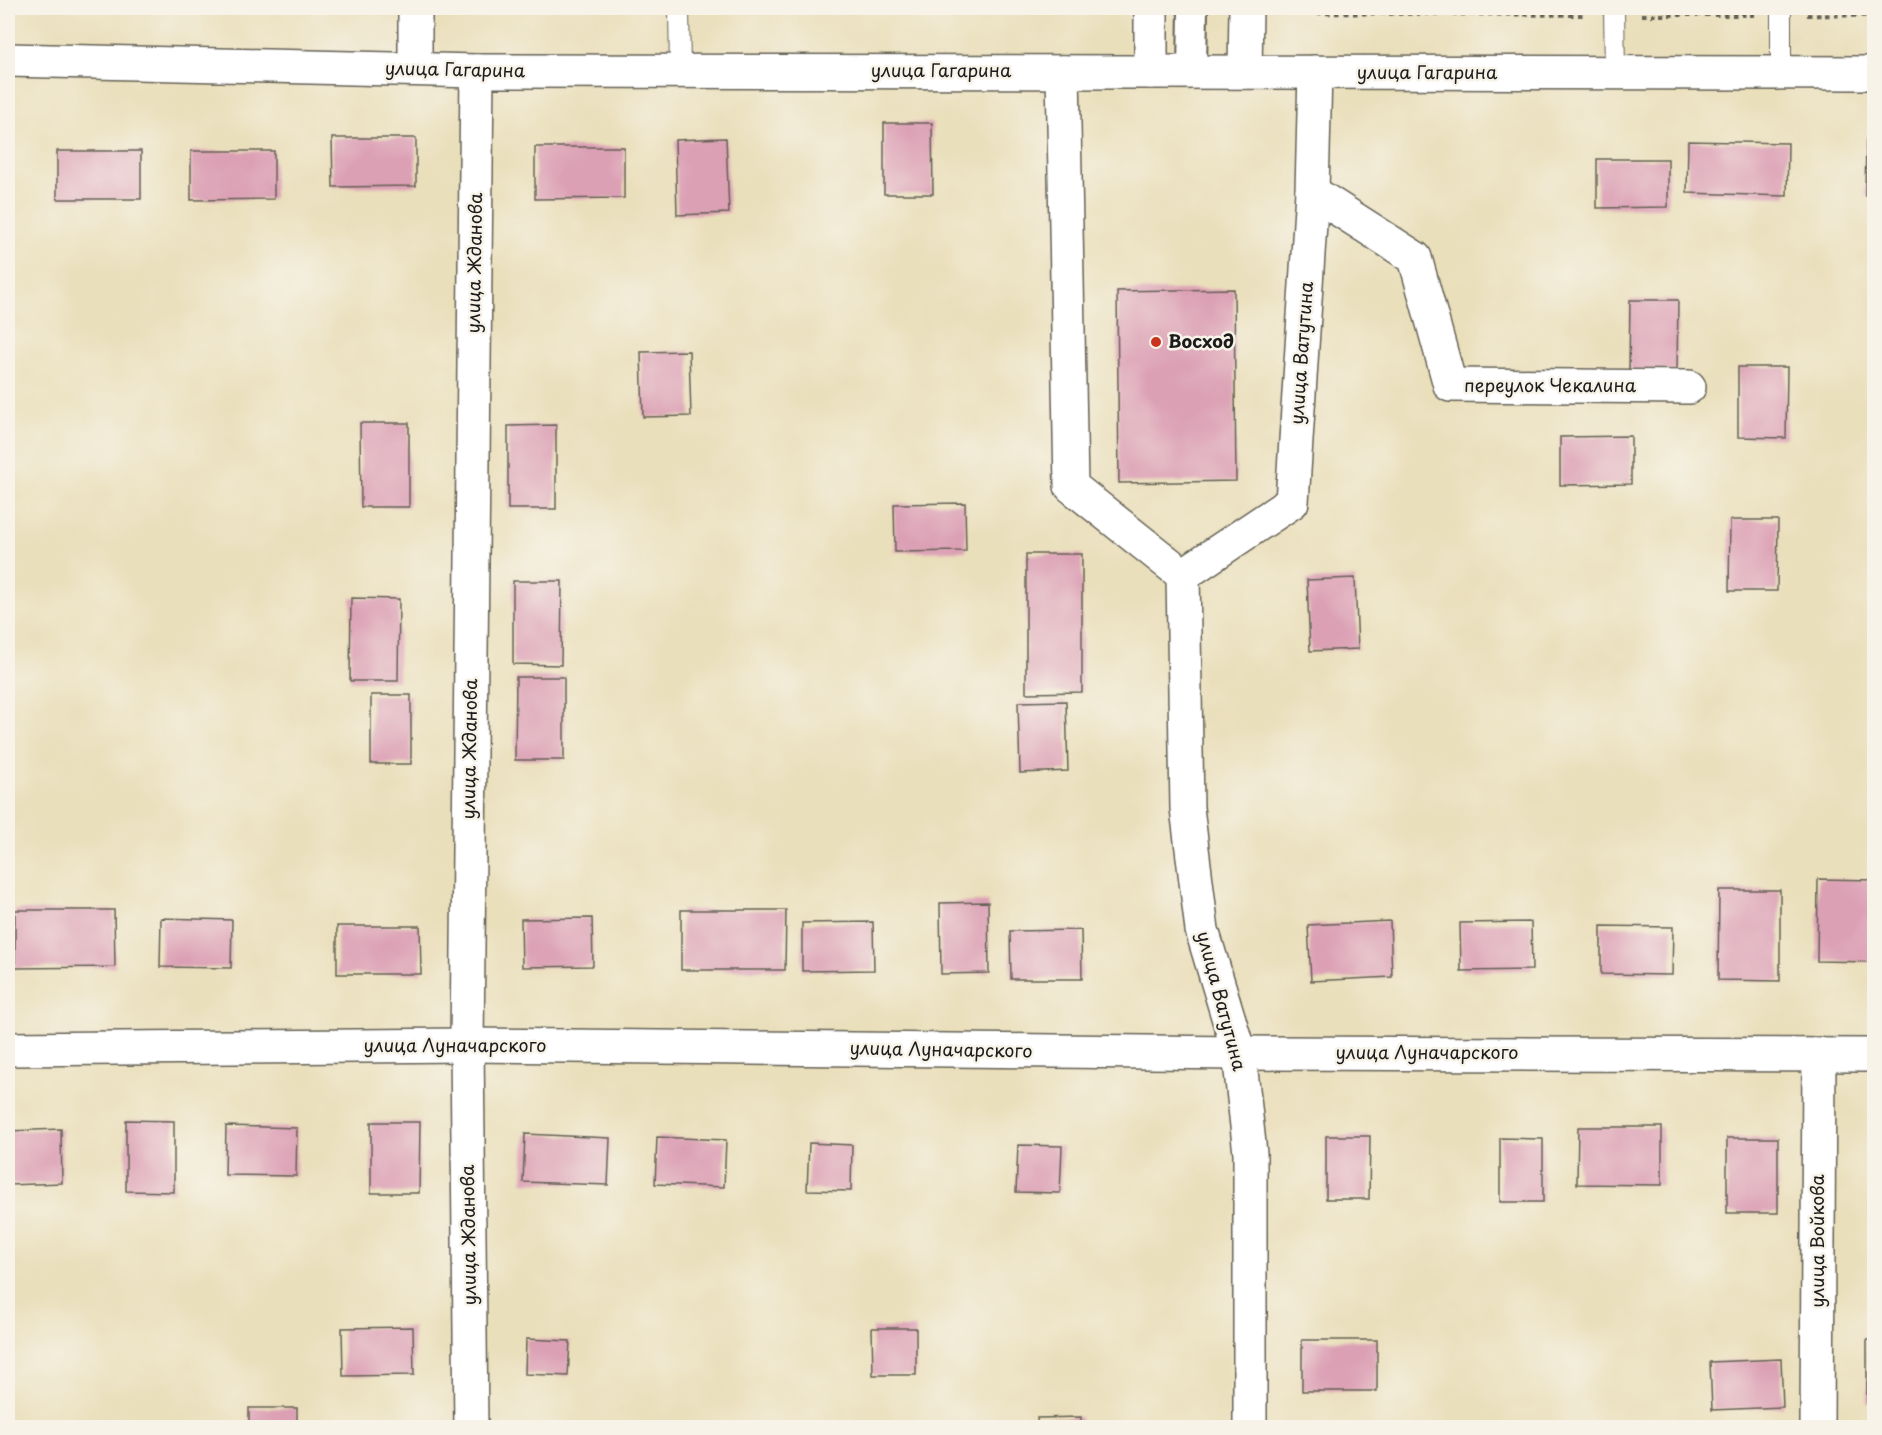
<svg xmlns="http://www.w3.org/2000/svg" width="1882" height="1435" font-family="'Playpen Sans',sans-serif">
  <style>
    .building { fill: #dca0b5 }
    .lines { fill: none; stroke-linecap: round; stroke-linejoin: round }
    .service-casing { stroke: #646054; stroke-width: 22 }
    .pedestrian-casing { stroke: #646054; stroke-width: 32 }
    .minor-casing { stroke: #646054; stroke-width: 36 }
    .tertiary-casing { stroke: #646054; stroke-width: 36 }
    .path { stroke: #646054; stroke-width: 4; stroke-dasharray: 4.5 4.5; stroke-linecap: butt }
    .service { stroke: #fff; stroke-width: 20 }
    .pedestrian { stroke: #fff; stroke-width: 28 }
    .minor { stroke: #fff; stroke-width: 33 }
    .tertiary { stroke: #fff; stroke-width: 33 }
    .poi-dot { fill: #c8321e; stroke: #f7f3e8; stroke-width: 2 }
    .labels { text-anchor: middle; stroke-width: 5; stroke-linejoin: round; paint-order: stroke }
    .street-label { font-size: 18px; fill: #1c1c1c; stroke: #f7f3e8 }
    .poi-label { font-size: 18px; font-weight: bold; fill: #1c1c1c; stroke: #f7f3e8; text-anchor: start }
  </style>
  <rect width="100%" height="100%" fill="#f7f3e8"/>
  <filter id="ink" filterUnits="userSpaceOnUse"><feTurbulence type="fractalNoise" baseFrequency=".0167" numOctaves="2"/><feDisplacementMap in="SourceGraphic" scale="12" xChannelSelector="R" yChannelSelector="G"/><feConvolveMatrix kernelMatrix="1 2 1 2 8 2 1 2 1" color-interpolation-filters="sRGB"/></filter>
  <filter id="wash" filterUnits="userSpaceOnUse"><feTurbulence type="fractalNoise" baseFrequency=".008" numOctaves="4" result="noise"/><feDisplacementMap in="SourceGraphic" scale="24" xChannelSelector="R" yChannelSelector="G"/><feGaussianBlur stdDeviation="1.35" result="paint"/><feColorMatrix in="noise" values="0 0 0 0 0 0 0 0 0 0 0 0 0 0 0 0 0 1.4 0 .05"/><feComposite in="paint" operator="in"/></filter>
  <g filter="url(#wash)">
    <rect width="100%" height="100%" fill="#eadfbb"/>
    <g id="blocks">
      <g class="building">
        <polygon points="884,123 932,123 933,194 884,194"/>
        <polygon points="332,138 416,138 416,186 333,187"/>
        <polygon points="726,138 729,213 677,215 675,140"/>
        <polygon points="1866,139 1874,139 1874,196 1865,196"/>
        <polygon points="1688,141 1788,143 1787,196 1687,193"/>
        <polygon points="535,147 624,147 624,198 535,199"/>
        <rect x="57" y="151" width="84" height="48"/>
        <polygon points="191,151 274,151 274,199 191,200"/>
        <polygon points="1597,159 1668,159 1668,207 1597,208"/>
        <polygon points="1234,289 1236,481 1119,483 1117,291"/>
        <polygon points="1630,300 1678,300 1677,371 1629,370"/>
        <polygon points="689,351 691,416 643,417 641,352"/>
        <polygon points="1738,367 1787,367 1786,438 1738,437"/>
        <polygon points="360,423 409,423 409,507 361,507"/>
        <polygon points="556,425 556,509 508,509 508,426"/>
        <polygon points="1631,436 1631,484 1560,485 1560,437"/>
        <polygon points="965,503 966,551 895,552 894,504"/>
        <polygon points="1730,520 1778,520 1777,591 1729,591"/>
        <polygon points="1026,554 1082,554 1082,692 1026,693"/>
        <polygon points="1355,578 1358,649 1310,651 1307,580"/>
        <polygon points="513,581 562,581 561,665 513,664"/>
        <polygon points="351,598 399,599 398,681 350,681"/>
        <polygon points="516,677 564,677 564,760 515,760"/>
        <rect x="371" y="695" width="40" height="69"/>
        <polygon points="1066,701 1068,771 1020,773 1018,702"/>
        <polygon points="1818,879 1874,880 1874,962 1817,961"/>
        <polygon points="1719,890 1780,890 1780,981 1718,980"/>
        <polygon points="988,902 989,973 941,974 940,903"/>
        <polygon points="15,910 114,910 115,967 15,968"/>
        <polygon points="681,910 786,910 785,970 681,970"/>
        <polygon points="161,918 232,920 231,968 160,967"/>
        <polygon points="592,918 593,966 522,967 521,919"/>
        <polygon points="1390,921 1392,977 1311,981 1308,925"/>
        <polygon points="873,922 874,970 802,971 802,923"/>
        <polygon points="1531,922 1532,970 1461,971 1460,923"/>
        <polygon points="337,926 420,926 421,974 337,974"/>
        <polygon points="1601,926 1673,927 1672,975 1601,974"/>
        <polygon points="1081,930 1082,979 1011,979 1010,931"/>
        <polygon points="126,1120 174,1121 174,1192 126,1191"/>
        <polygon points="371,1122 420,1122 419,1193 371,1193"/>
        <polygon points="226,1126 297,1128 296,1176 225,1175"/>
        <polygon points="1578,1127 1662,1127 1662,1185 1577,1184"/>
        <polygon points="61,1129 62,1183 8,1185 8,1131"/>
        <polygon points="525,1134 610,1138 608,1185 523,1182"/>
        <polygon points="1326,1136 1370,1136 1369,1199 1326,1199"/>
        <polygon points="657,1137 726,1140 724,1187 655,1184"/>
        <polygon points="1500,1138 1543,1139 1543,1202 1500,1202"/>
        <rect x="1727" y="1138" width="51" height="75"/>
        <polygon points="809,1143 852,1145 851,1191 807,1190"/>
        <polygon points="1018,1145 1062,1146 1060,1193 1016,1192"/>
        <polygon points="1873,1155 1874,1155 1874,1183 1872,1183"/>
        <polygon points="413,1327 414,1375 343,1376 342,1328"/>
        <polygon points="872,1328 916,1328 916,1375 873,1375"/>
        <polygon points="526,1339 570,1341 568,1376 525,1374"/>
        <rect x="1302" y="1340" width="75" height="51"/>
        <rect x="1867" y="1340" width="7" height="63"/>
        <polygon points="1781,1359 1783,1407 1712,1410 1710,1362"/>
        <rect x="249" y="1408" width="48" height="20"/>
        <polygon points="1081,1417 1081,1428 1038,1428 1037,1418"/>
        <rect x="1866" y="1422" width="8" height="6"/>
        <rect x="524" y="1425" width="43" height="3"/>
      </g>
    </g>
  </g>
  <g filter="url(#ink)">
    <use href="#blocks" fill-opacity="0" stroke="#646054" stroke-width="1.5"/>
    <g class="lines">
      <defs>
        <g id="service">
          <polyline points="679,8 680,71"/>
          <polyline points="1614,8 1615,73"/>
          <polyline points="1781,8 1781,73"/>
        </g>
        <polyline id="pedestrian" points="1192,72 1193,8"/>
        <g id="minor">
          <polyline points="415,69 415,8"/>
          <polyline points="1063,72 1071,486 1183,575"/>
          <polyline points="1312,192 1415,258 1450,385 1689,387"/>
          <polyline points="1183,575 1187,808 1202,930 1239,1053 1250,1153 1250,1428"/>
          <polyline points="1183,575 1292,502 1312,192 1315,72"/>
          <polyline points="8,1049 467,1045 1239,1053 1874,1055"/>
          <polyline points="471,1428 467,1045 477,71"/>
          <polyline points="1817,1428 1819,1054"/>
        </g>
        <g id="tertiary">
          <polyline points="8,60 477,71 1874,73"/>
          <polyline points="1151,72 1151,8"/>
          <polyline points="1245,72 1246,8"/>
        </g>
      </defs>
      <use href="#service" class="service-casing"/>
      <use href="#pedestrian" class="pedestrian-casing"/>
      <use href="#minor" class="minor-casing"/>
      <use href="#tertiary" class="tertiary-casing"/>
      <g class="path">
        <polyline points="1104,8 1104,13"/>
        <polyline points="1295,8 1295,13 1586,15"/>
        <polyline points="1642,15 1754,15"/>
        <polyline points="1807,15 1874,16"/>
      </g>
      <use href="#service" class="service"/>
      <use href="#pedestrian" class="pedestrian"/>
      <use href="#minor" class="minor"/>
      <use href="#tertiary" class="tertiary"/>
    </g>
  </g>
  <circle class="poi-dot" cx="1156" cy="342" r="6"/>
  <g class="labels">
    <g class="street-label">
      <text transform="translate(455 70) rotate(1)" y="6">улица Гагарина</text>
      <text x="941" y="77">улица Гагарина</text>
      <text x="1427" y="79">улица Гагарина</text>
      <text transform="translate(475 263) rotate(-89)" y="6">улица Жданова</text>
      <text transform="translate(1302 353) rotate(-86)" y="6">улица Ватутина</text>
      <text x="1550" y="392">переулок Чекалина</text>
      <text transform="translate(470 749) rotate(-89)" y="6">улица Жданова</text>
      <text transform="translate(1221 1001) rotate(75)" y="6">улица Ватутина</text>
      <text x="455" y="1052">улица Луначарского</text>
      <text transform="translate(941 1050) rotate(1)" y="6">улица Луначарского</text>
      <text x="1427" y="1059">улица Луначарского</text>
      <text transform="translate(469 1235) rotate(-91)" y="6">улица Жданова</text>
      <text transform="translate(1818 1241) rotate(-90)" y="6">улица Войкова</text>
    </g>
    <g class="poi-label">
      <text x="1168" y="348">Восход</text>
    </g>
  </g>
  <rect width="1882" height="1435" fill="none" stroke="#f7f3e8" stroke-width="30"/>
</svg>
